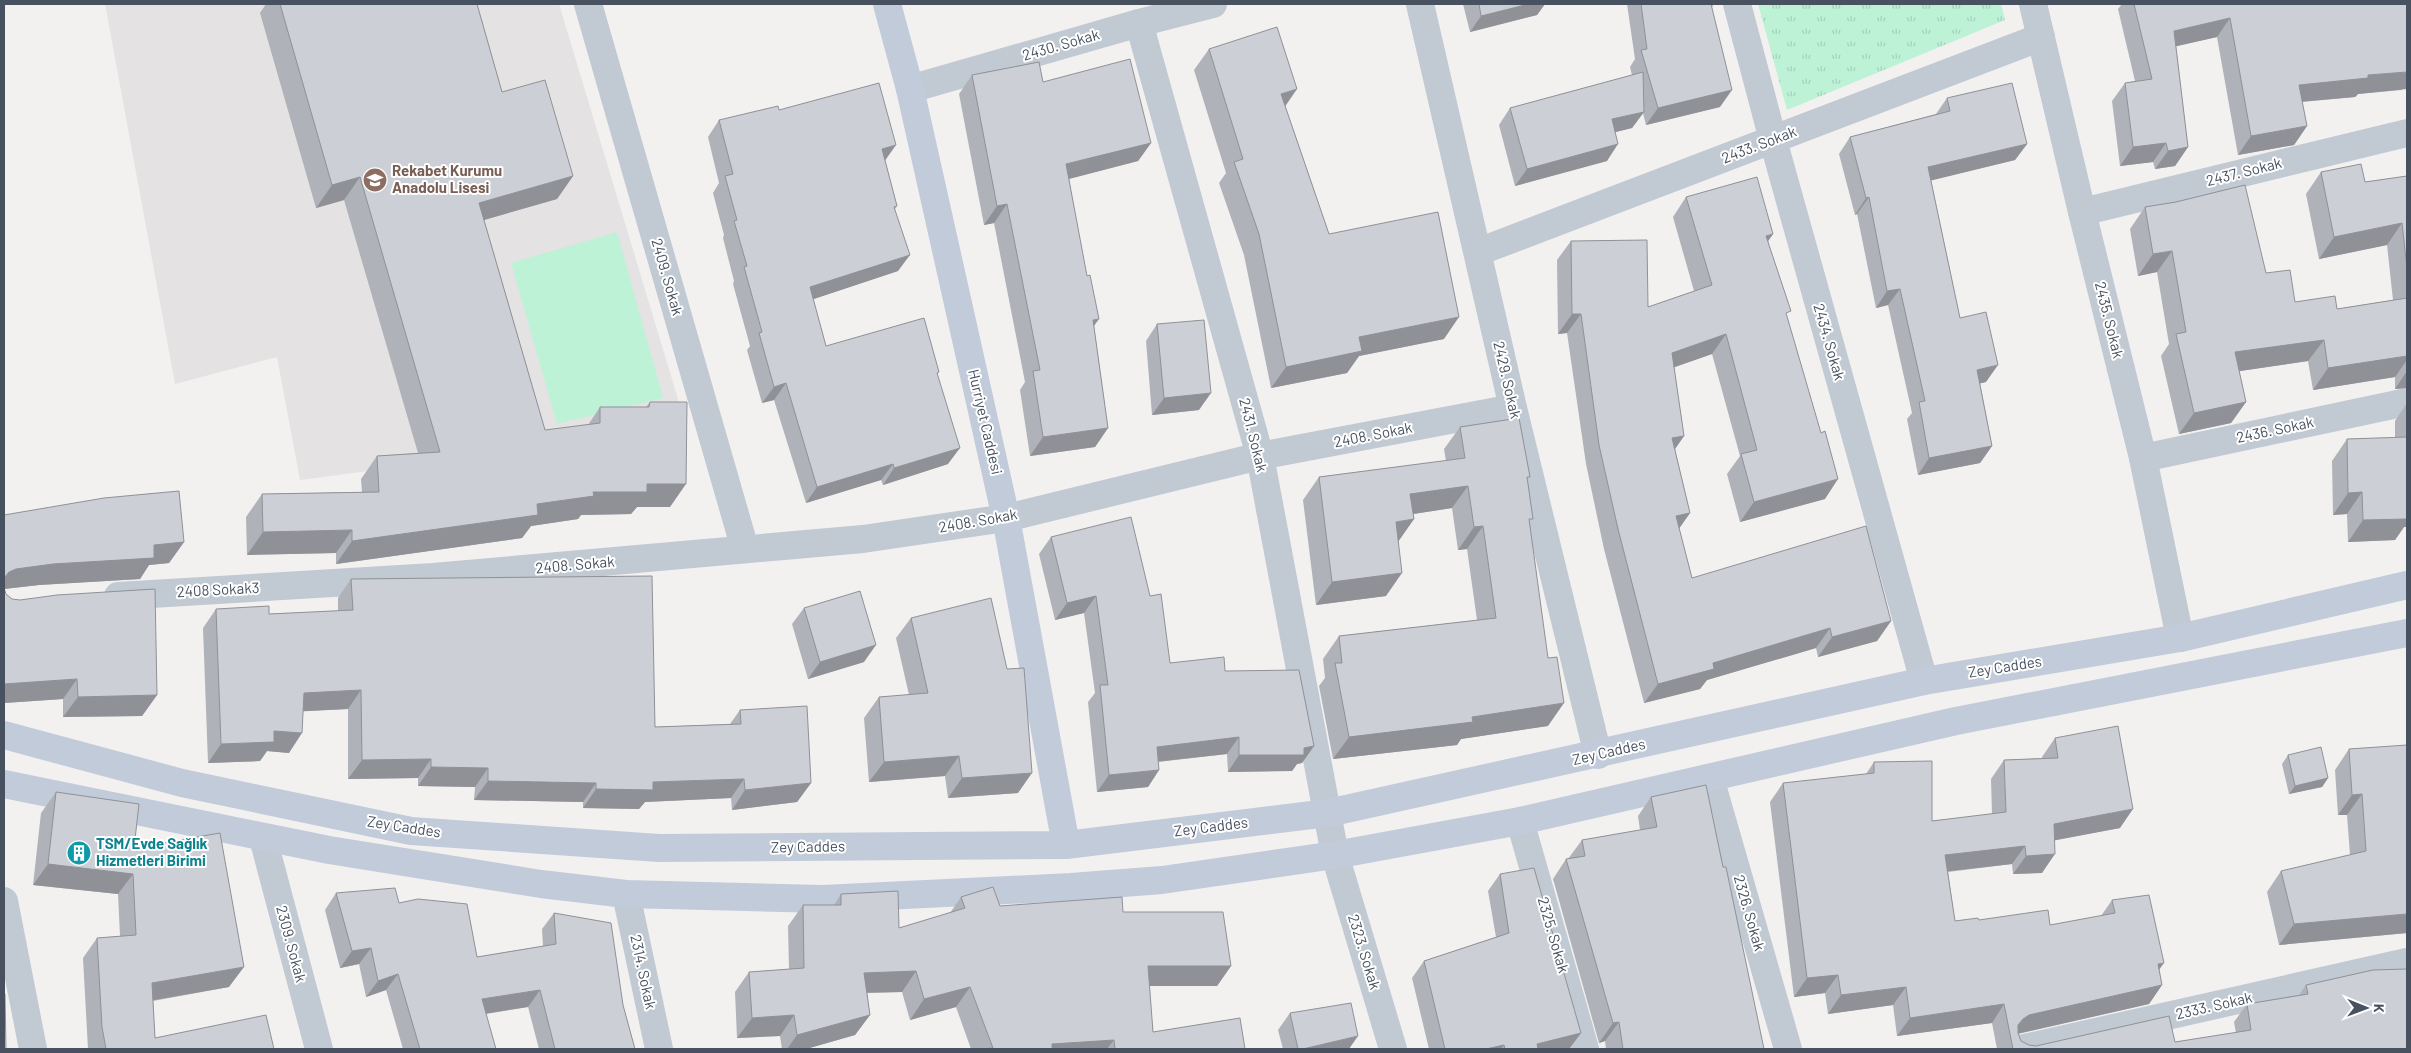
<svg xmlns="http://www.w3.org/2000/svg" width="2411" height="1053" font-family="Barlow,sans-serif">
  <style>
    .education { fill: #e4e2e2 }
    .park { fill: url(#park-tufts) }
    .pitch { fill: #bdf2d7 }
    .lines { fill: none; stroke-linecap: round; stroke-linejoin: round }
    .street { stroke: #c1c9d3; stroke-width: 28 }
    .secondary { stroke: #c2cbda; stroke-width: 28 }
    .wall { fill: #afb2b8 }
    .shaded-wall { fill: #8f9196 }
    .building { fill: #cccfd6; stroke: #8f9196 }
    .labels { text-anchor: middle; stroke-width: 4; stroke-linejoin: round; paint-order: stroke }
    .street-label { font-size: 15px; fill: #47515f; stroke: #fff }
    .education-label { font-size: 15px; font-weight: bold; fill: #785e54; stroke: #fff; text-anchor: start }
    .culture-label { font-size: 15px; font-weight: bold; fill: #0d838f; stroke: #fff; text-anchor: start }
  </style>
  <defs>
    <pattern id="park-tufts" width="24" height="20" patternUnits="userSpaceOnUse" patternTransform="scale(1.25)"><rect width="24" height="20" fill="#bdf2d7"/><path d="M3 7l-1-3M5 7V3M7 7l1-3M15 17l-1-3M17 17v-4M19 17l1-3" fill="none" stroke="#a4d1bb"/></pattern>
  </defs>
  <rect width="100%" height="100%" fill="#f3f1f0"/>
  <polygon class="education" points="105,4 559,4 687,429 300,480 277,357 175,384"/>
  <polygon class="park" points="1758,4 2001,4 2005,20 1787,110"/>
  <polygon class="pitch" points="617,232 663,398 557,424 511,263"/>
  <g class="lines">
    <g class="street">
      <polyline points="588,4 745,549"/>
      <polyline points="1420,4 1513,408 1598,755"/>
      <polyline points="1737,4 1773,140 1924,681"/>
      <polyline points="2033,4 2082,212 2143,458 2180,638"/>
      <polyline points="1139,23 1260,456 1335,855 1393,1049"/>
      <polyline points="910,89 1139,23 1213,4"/>
      <polyline points="2082,212 2407,133"/>
      <polyline points="1478,252 2041,37"/>
      <polyline points="2143,458 2407,402"/>
      <polyline points="118,596 433,577 863,539 1006,518 1260,456 1513,408"/>
      <polyline points="1710,778 1788,1049"/>
      <polyline points="1520,821 1585,1049"/>
      <polyline points="263,838 319,1049"/>
      <polyline points="626,894 659,1049"/>
      <polyline points="4,901 33,1049"/>
      <polyline points="2020,1049 2407,962"/>
    </g>
    <g class="secondary">
      <polyline points="887,4 910,89 1006,518 1066,845"/>
      <polyline points="4,735 182,783 411,831 659,848 1066,845 1328,813 1924,681 2180,638 2407,585"/>
      <polyline points="4,784 329,850 541,884 626,894 823,899 1071,887 1162,880 1335,855 1520,821 1956,721 2407,633"/>
    </g>
  </g>
  <g class="wall">
    <polygon points="266,4 477,4 502,92 573,176 557,199 484,220 545,430 588,425 600,407 646,407 650,402 670,507 637,507 631,514 581,515 578,519 531,526 522,538 336,564 336,553 247,555 246,517 262,494 362,492 361,479 377,456 418,453 344,200 316,208 260,13"/>
    <polygon points="1463,4 1545,4 1537,15 1470,32"/>
    <polygon points="1627,4 1714,4 1712,7 1720,107 1646,125 1643,113 1632,128 1615,132 1607,161 1515,186 1499,125 1510,108 1632,75 1630,67 1635,59"/>
    <polygon points="2122,4 2407,4 2402,90 2358,94 2355,97 2302,102 2307,126 2294,145 2238,155 2217,37 2176,46 2188,147 2175,166 2155,169 2153,162 2120,166 2112,101 2125,83 2135,81 2118,9"/>
    <polygon points="1209,49 1285,106 1329,234 1444,339 1359,356 1347,373 1271,388 1244,255 1219,183 1226,173 1194,70"/>
    <polygon points="972,75 1043,82 1151,143 1138,161 1069,179 1094,326 1108,428 1095,447 1030,456 1020,390 1025,382 994,223 984,225 959,94"/>
    <polygon points="1947,98 2027,144 2015,160 1931,180 1960,318 1986,382 1980,383 1992,446 1980,463 1918,475 1907,419 1912,413 1888,305 1876,308 1857,214 1855,215 1839,154 1850,137 1936,114"/>
    <polygon points="779,110 885,160 897,206 895,209 898,271 813,299 826,346 939,372 937,374 948,464 883,485 881,480 806,503 774,400 762,403 747,350 750,346 733,284 734,281 723,238 724,235 713,193 719,183 708,137 719,120"/>
    <polygon points="2321,172 2365,182 2407,176 2407,388 2395,389 2395,377 2313,390 2308,361 2239,371 2246,402 2231,423 2179,434 2161,356 2169,344 2157,272 2138,276 2130,229 2145,207 2266,273 2295,302 2337,309 2393,300 2387,245 2319,259 2306,194"/>
    <polygon points="1686,197 1773,234 1768,241 1787,317 1825,499 1740,522 1727,474 1740,456 1712,354 1674,367 1684,436 1675,449 1690,513 1679,528 1692,578 1891,621 1877,641 1818,657 1816,648 1707,680 1700,689 1644,703 1604,549 1586,464 1567,333 1558,334 1557,260 1571,241 1648,307 1694,291 1673,217"/>
    <polygon points="1157,324 1199,410 1152,415 1146,341"/>
    <polygon points="2407,403 2407,527 2404,527 2395,540 2348,542 2347,514 2333,515 2332,461 2347,439 2395,438 2395,421"/>
    <polygon points="1460,427 1528,480 1529,524 1548,726 1461,739 1457,745 1333,759 1319,686 1325,678 1323,659 1339,636 1477,620 1467,549 1458,550 1452,508 1413,514 1414,519 1398,541 1386,596 1316,605 1303,500 1319,477 1446,461 1444,449"/>
    <polygon points="4,515 184,542 169,563 149,565 140,579 39,585 4,589 6,594 12,599 157,695 142,716 63,717 63,699 4,703"/>
    <polygon points="1051,537 1150,596 1170,663 1225,671 1314,746 1302,763 1297,764 1292,771 1228,772 1227,754 1158,762 1159,770 1148,787 1097,792 1088,702 1095,693 1084,613 1055,620 1039,554"/>
    <polygon points="351,579 655,727 730,724 740,710 811,783 797,802 732,810 731,798 645,802 639,809 583,808 583,802 474,800 475,787 418,786 418,778 348,779 348,709 303,711 289,753 267,751 260,761 208,763 203,628 216,609 269,614 338,611 338,598"/>
    <polygon points="804,608 864,662 808,679 792,624"/>
    <polygon points="911,618 1018,793 948,798 945,776 869,782 864,718 879,697 909,695 896,638"/>
    <polygon points="2055,738 2120,828 2054,840 2042,873 2013,874 2012,864 1948,872 1955,921 1979,920 2050,925 2101,916 2112,900 2159,970 2162,985 2149,1004 2018,1034 2021,1041 2029,1045 2036,1046 2175,1042 2236,1033 2234,1022 2247,1004 2299,995 2306,985 2407,1049 1997,1049 1992,1023 1897,1036 1893,1005 1828,1014 1825,993 1794,997 1770,802 1783,783 1866,774 1874,762 1932,821 1992,814 1991,779 2004,760 2042,758 2042,757"/>
    <polygon points="2349,749 2407,933 2279,945 2267,892 2281,871 2350,855 2347,815 2338,815 2335,770"/>
    <polygon points="2288,755 2328,778 2322,787 2289,794 2282,764"/>
    <polygon points="56,792 134,848 229,987 153,1001 155,1038 274,1049 88,1049 83,958 97,938 120,936 118,894 33,885 41,813"/>
    <polygon points="1651,797 1723,867 1764,1049 1606,1049 1605,1041 1599,1043 1553,879 1566,859 1568,859 1582,840 1640,830 1638,816"/>
    <polygon points="1500,874 1581,1033 1569,1049 1429,1049 1412,978 1424,961 1496,937 1488,891"/>
    <polygon points="336,893 399,903 477,957 543,946 542,929 554,913 623,1005 635,1049 539,1049 528,1007 486,1014 496,1049 403,1049 386,990 366,997 359,964 340,968 325,910"/>
    <polygon points="841,894 899,928 950,913 961,897 1000,906 1123,912 1231,966 1217,986 1149,986 1153,1032 1245,1049 971,1049 956,1007 910,1020 902,992 867,993 870,1015 855,1035 806,1049 782,1049 780,1036 737,1038 735,992 749,972 789,969 788,926 803,905 834,905"/>
    <polygon points="1290,1013 1349,1049 1283,1049 1278,1030"/>
  </g>
  <g class="shaded-wall">
    <polygon points="1529,4 1545,4 1537,15 1470,32 1481,16"/>
    <polygon points="2230,18 2217,37 2160,50 2174,31"/>
    <polygon points="2407,72 2407,89 2358,94 2355,97 2286,103 2299,85 2368,75"/>
    <polygon points="1297,89 1282,111 1281,94"/>
    <polygon points="1732,90 1720,107 1646,125 1658,108"/>
    <polygon points="1644,112 1632,128 1600,136 1612,119"/>
    <polygon points="2307,126 2294,145 2238,155 2251,136"/>
    <polygon points="1151,143 1138,161 1053,183 1066,164"/>
    <polygon points="2166,143 2153,162 2120,166 2133,147"/>
    <polygon points="1618,144 1607,161 1515,186 1527,169"/>
    <polygon points="2027,144 2015,160 1917,184 1928,167"/>
    <polygon points="896,145 884,162 882,149"/>
    <polygon points="2188,147 2175,166 2155,169 2168,151"/>
    <polygon points="573,176 557,199 463,226 479,203"/>
    <polygon points="360,177 344,200 316,208 332,185"/>
    <polygon points="1869,197 1857,214 1855,215 1866,198"/>
    <polygon points="1007,204 994,223 984,225 997,206"/>
    <polygon points="2402,223 2387,245 2319,259 2334,237"/>
    <polygon points="1773,234 1759,254 1766,236"/>
    <polygon points="2172,251 2157,272 2138,276 2153,254"/>
    <polygon points="910,255 898,271 799,304 810,287"/>
    <polygon points="1900,289 1888,305 1876,308 1887,291"/>
    <polygon points="1572,314 1581,314 1567,333 1558,334"/>
    <polygon points="1459,317 1444,339 1359,356 1347,373 1271,388 1286,367 1359,337"/>
    <polygon points="1099,319 1086,337 1093,320"/>
    <polygon points="1726,334 1712,354 1658,373 1672,353"/>
    <polygon points="2324,340 2308,361 2220,374 2235,352"/>
    <polygon points="2407,356 2407,360 2395,377 2313,390 2328,368"/>
    <polygon points="1998,365 1986,382 1966,387 1977,370"/>
    <polygon points="2407,371 2407,388 2395,389"/>
    <polygon points="786,383 774,400 762,403 774,387"/>
    <polygon points="1211,393 1199,410 1152,415 1164,398"/>
    <polygon points="2246,402 2231,423 2179,434 2194,413"/>
    <polygon points="1108,428 1095,447 1030,456 1043,437"/>
    <polygon points="1684,436 1670,456 1672,438"/>
    <polygon points="1992,446 1980,463 1918,475 1929,458"/>
    <polygon points="960,448 948,464 883,485 894,468"/>
    <polygon points="893,464 881,480 806,503 817,487"/>
    <polygon points="1838,479 1825,499 1740,522 1754,502"/>
    <polygon points="647,484 686,484 670,507 637,507 631,514 581,515 578,519 531,526 522,538 336,564 352,541 537,504 593,492"/>
    <polygon points="1468,486 1452,508 1394,517 1410,494"/>
    <polygon points="2362,492 2347,514 2333,515 2348,493"/>
    <polygon points="2407,509 2407,527 2404,527 2395,540 2348,542 2363,520"/>
    <polygon points="1690,513 1676,533 1676,516"/>
    <polygon points="1414,519 1398,542 1396,522"/>
    <polygon points="1483,526 1467,549 1458,550 1474,527"/>
    <polygon points="352,530 336,553 247,555 263,532"/>
    <polygon points="184,542 169,563 149,565 140,579 39,585 4,589 4,579 9,572 16,569 154,545"/>
    <polygon points="1402,573 1386,596 1316,605 1332,582"/>
    <polygon points="1096,596 1084,613 1055,620 1067,603"/>
    <polygon points="1891,621 1877,641 1818,657 1832,637"/>
    <polygon points="1830,628 1816,648 1707,680 1700,689 1644,703 1658,684 1713,663"/>
    <polygon points="876,645 864,662 808,679 820,662"/>
    <polygon points="77,679 63,699 4,703 4,684"/>
    <polygon points="361,690 348,709 290,712 304,693"/>
    <polygon points="157,695 142,716 63,717 78,697"/>
    <polygon points="1564,703 1548,726 1461,739 1457,745 1333,759 1349,737 1472,717"/>
    <polygon points="274,731 302,733 289,753 267,751 260,761 208,763 221,744"/>
    <polygon points="1239,737 1227,754 1145,763 1157,747"/>
    <polygon points="1314,746 1302,763 1297,764 1292,771 1228,772 1239,755"/>
    <polygon points="959,756 945,776 869,782 884,762"/>
    <polygon points="431,759 418,778 348,779 362,760"/>
    <polygon points="431,767 488,768 475,787 418,786"/>
    <polygon points="1159,770 1148,787 1097,792 1109,775"/>
    <polygon points="1032,773 1018,793 948,798 962,778"/>
    <polygon points="2328,778 2322,787 2289,794 2295,786"/>
    <polygon points="744,779 731,798 645,802 639,809 583,808 596,789 653,782"/>
    <polygon points="488,781 596,783 583,802 474,800"/>
    <polygon points="811,783 797,802 732,810 745,790"/>
    <polygon points="2362,794 2347,815 2338,815 2352,795"/>
    <polygon points="2133,809 2120,828 2041,843 2054,824"/>
    <polygon points="2025,846 2012,864 1932,873 1945,855"/>
    <polygon points="2055,854 2042,873 2013,874 2026,856"/>
    <polygon points="48,864 133,874 118,894 33,885"/>
    <polygon points="2407,914 2407,933 2279,945 2294,924"/>
    <polygon points="371,948 359,964 340,968 352,951"/>
    <polygon points="2164,963 2151,981 2158,964"/>
    <polygon points="1148,966 1231,966 1217,986 1133,986"/>
    <polygon points="244,967 229,987 137,1003 152,983"/>
    <polygon points="916,971 902,992 850,993 864,973"/>
    <polygon points="398,974 386,990 366,997 378,981"/>
    <polygon points="1838,975 1825,993 1794,997 1807,978"/>
    <polygon points="2162,985 2149,1004 2016,1034 2010,1037 2023,1019 2029,1015"/>
    <polygon points="970,987 956,1007 910,1020 924,999"/>
    <polygon points="1906,987 1893,1005 1828,1014 1841,995"/>
    <polygon points="540,990 528,1007 470,1016 482,999"/>
    <polygon points="2004,1004 1992,1023 1897,1036 1910,1018"/>
    <polygon points="794,1015 780,1036 737,1038 752,1018"/>
    <polygon points="870,1015 855,1035 806,1049 787,1049 797,1035"/>
    <polygon points="1619,1022 1605,1041 1599,1043 1613,1023"/>
    <polygon points="1581,1033 1569,1049 1533,1049 1537,1044"/>
    <polygon points="1358,1036 1349,1049 1303,1049"/>
    <polygon points="1114,1040 1107,1049 1049,1049 1052,1044"/>
    <polygon points="1504,1045 1501,1049 1486,1049"/>
  </g>
  <g class="building">
    <polygon points="280,4 477,4 502,92 545,80 573,176 479,203 545,430 600,423 600,407 649,407 650,402 687,402 686,484 647,484 647,492 593,492 594,496 537,504 538,515 352,541 352,530 263,532 262,494 379,492 377,456 440,452 360,177 332,185"/>
    <polygon points="1479,4 1529,4 1481,16"/>
    <polygon points="1641,4 1711,4 1732,90 1658,108 1641,50 1647,49"/>
    <polygon points="2134,4 2407,4 2407,72 2368,75 2368,78 2299,85 2307,126 2251,136 2230,18 2174,31 2188,147 2168,151 2166,143 2133,147 2125,83 2152,79"/>
    <polygon points="1277,27 1297,89 1281,94 1329,234 1438,212 1459,317 1359,337 1362,351 1286,367 1259,234 1234,162 1243,159 1209,49"/>
    <polygon points="1130,59 1151,143 1066,164 1087,276 1090,275 1099,319 1093,320 1108,428 1043,437 1033,371 1040,370 1007,204 997,206 972,75 1039,62 1043,82"/>
    <polygon points="1643,72 1644,112 1612,119 1618,144 1527,169 1510,108"/>
    <polygon points="879,83 896,145 882,149 897,206 894,207 910,255 810,287 826,346 924,318 939,372 937,373 960,448 894,468 893,464 817,487 786,383 774,387 759,333 762,332 744,267 747,266 734,221 737,220 725,176 733,174 719,120 778,106 779,110"/>
    <polygon points="2012,83 2027,144 1928,167 1960,318 1986,312 1998,365 1977,370 1992,446 1929,458 1919,402 1925,401 1900,289 1887,291 1869,197 1866,198 1850,137 1950,111 1947,98"/>
    <polygon points="2361,164 2365,182 2407,176 2407,268 2402,223 2334,237 2321,172"/>
    <polygon points="1757,177 1773,234 1766,236 1791,311 1786,313 1821,433 1825,431 1838,479 1754,502 1741,454 1757,450 1726,334 1672,353 1684,436 1672,438 1690,513 1676,516 1692,578 1866,526 1891,621 1832,637 1830,628 1713,663 1714,669 1658,684 1618,529 1599,445 1581,314 1572,314 1571,241 1647,240 1648,307 1712,285 1686,197"/>
    <polygon points="2245,185 2266,273 2290,270 2295,302 2335,296 2337,309 2407,298 2407,356 2328,368 2324,340 2235,352 2246,402 2194,413 2176,334 2186,332 2172,251 2153,254 2145,207 2176,202"/>
    <polygon points="1204,320 1211,393 1164,398 1157,324"/>
    <polygon points="1519,418 1530,477 1527,477 1533,519 1529,519 1548,658 1557,657 1564,703 1472,717 1473,722 1349,737 1335,663 1342,663 1339,636 1496,618 1483,526 1474,527 1468,486 1410,494 1414,519 1396,522 1402,573 1332,582 1319,477 1465,458 1460,427"/>
    <polygon points="2407,437 2407,519 2363,520 2362,492 2348,493 2347,439"/>
    <polygon points="179,491 184,542 154,545 154,558 53,564 16,569 9,572 4,578 4,581 4,515 104,498"/>
    <polygon points="1131,517 1150,596 1161,594 1170,663 1224,657 1225,671 1299,670 1314,746 1304,748 1304,755 1239,755 1239,737 1157,747 1159,770 1109,775 1100,685 1108,685 1096,596 1067,603 1051,537"/>
    <polygon points="652,576 655,727 741,724 740,710 807,706 811,783 745,790 744,779 653,782 653,790 596,789 596,783 488,781 488,768 431,767 431,759 362,760 361,690 304,693 302,733 274,731 274,742 221,744 216,609 269,606 269,614 353,610 351,579"/>
    <polygon points="4,588 6,594 12,599 20,600 57,595 155,589 157,695 78,697 77,679 4,684"/>
    <polygon points="860,591 876,645 820,662 804,608"/>
    <polygon points="991,598 1007,669 1024,668 1032,773 962,778 959,756 884,762 879,697 928,693 911,618"/>
    <polygon points="2118,726 2133,809 2054,824 2055,854 2026,856 2025,846 1945,855 1955,921 1978,918 1979,920 2048,910 2050,925 2115,913 2112,900 2149,895 2164,963 2158,964 2162,985 2029,1015 2023,1019 2018,1025 2018,1033 2021,1041 2029,1045 2036,1046 2169,1016 2175,1042 2251,1030 2247,1004 2308,994 2306,985 2373,970 2407,969 2407,1049 2013,1049 2004,1004 1910,1018 1906,987 1841,995 1838,975 1807,978 1783,783 1874,773 1874,762 1932,761 1932,821 2006,812 2004,760 2058,758 2055,738"/>
    <polygon points="2407,745 2407,914 2294,924 2281,871 2366,851 2362,794 2352,795 2349,749"/>
    <polygon points="2321,747 2328,778 2295,786 2288,755"/>
    <polygon points="1706,785 1723,867 1726,867 1764,1049 1623,1049 1619,1022 1613,1023 1566,859 1585,856 1582,840 1657,827 1651,797"/>
    <polygon points="56,792 139,804 134,848 220,833 244,967 152,983 155,1038 266,1015 274,1049 106,1049 102,1027 97,938 136,935 133,874 48,864"/>
    <polygon points="1534,868 1581,1033 1537,1044 1538,1049 1505,1049 1504,1045 1486,1049 1445,1049 1424,961 1509,933 1500,874"/>
    <polygon points="993,887 1000,906 1122,897 1123,912 1223,912 1231,966 1148,966 1153,1032 1240,1018 1245,1049 1115,1049 1114,1040 1052,1044 1052,1049 981,1049 993,1048 970,987 924,999 916,971 864,973 870,1015 797,1035 794,1015 752,1018 749,972 804,968 803,905 841,905 841,894 898,891 899,928 965,908 961,897"/>
    <polygon points="395,888 399,903 418,899 467,904 477,957 556,944 554,913 611,923 623,1005 635,1049 555,1049 540,990 482,999 496,1049 420,1049 398,974 378,981 371,948 352,951 336,893"/>
    <polygon points="4,994 5,994 6,1049 4,1049"/>
    <polygon points="1351,1003 1358,1036 1303,1049 1298,1049 1290,1013"/>
  </g>
  <defs>
    <symbol id="school-disc" viewBox="-11 -11 22 22"><circle r="9.5" fill="#8d6e63" stroke="#fff"/><path d="M0-5L7-2L0 1L-7-2ZM-4 1L0 2.5L4 1V4Q0 6-4 4Z" fill="#fff"/></symbol>
    <symbol id="building-disc" viewBox="-11 -11 22 22"><circle r="9.5" fill="#0f9aa8" stroke="#fff"/><path d="M-4-6H4V6H1V3H-1V6H-4ZM-2.5-4.3h1.7v1.8h-1.7ZM.8-4.3h1.7v1.8H.8ZM-2.5-1h1.7V.8h-1.7ZM.8-1h1.7V.8H.8Z" fill="#fff"/></symbol>
  </defs>
  <g fill-rule="evenodd">
    <use href="#school-disc" x="361" y="166" width="28" height="28"/>
    <use href="#building-disc" x="65" y="839" width="28" height="28"/>
  </g>
  <g class="labels">
    <g class="street-label">
      <text transform="translate(1061 45) rotate(-16)" y="5">2430. Sokak</text>
      <text transform="translate(1759 145) rotate(-21)" y="5">2433. Sokak</text>
      <text transform="translate(2244 172) rotate(-14)" y="5">2437. Sokak</text>
      <text transform="translate(667 277) rotate(74)" y="5">2409. Sokak</text>
      <text transform="translate(2109 320) rotate(76)" y="5">2435. Sokak</text>
      <text transform="translate(1829 342) rotate(74)" y="5">2434. Sokak</text>
      <text transform="translate(1507 380) rotate(77)" y="5">2429. Sokak</text>
      <text transform="translate(985 422) rotate(77)" y="5">Hurriyet Caddesi</text>
      <text transform="translate(2275 430) rotate(-12)" y="5">2436. Sokak</text>
      <text transform="translate(1253 435) rotate(76)" y="5">2431. Sokak</text>
      <text transform="translate(1373 435) rotate(-11)" y="5">2408. Sokak</text>
      <text transform="translate(978 521) rotate(-10)" y="5">2408. Sokak</text>
      <text transform="translate(575 565) rotate(-5)" y="5">2408. Sokak</text>
      <text transform="translate(218 590) rotate(-3)" y="5">2408 Sokak3</text>
      <text transform="translate(2005 667) rotate(-9)" y="5">Zey Caddes</text>
      <text transform="translate(1609 752) rotate(-13)" y="5">Zey Caddes</text>
      <text transform="translate(404 827) rotate(9)" y="5">Zey Caddes</text>
      <text transform="translate(1211 827) rotate(-7)" y="5">Zey Caddes</text>
      <text transform="translate(808 847) rotate(-1)" y="5">Zey Caddes</text>
      <text transform="translate(1749 913) rotate(74)" y="5">2326. Sokak</text>
      <text transform="translate(1553 935) rotate(74)" y="5">2325. Sokak</text>
      <text transform="translate(291 944) rotate(75)" y="5">2309. Sokak</text>
      <text transform="translate(1364 952) rotate(73)" y="5">2323. Sokak</text>
      <text transform="translate(643 972) rotate(78)" y="5">2314. Sokak</text>
      <text transform="translate(2214 1006) rotate(-13)" y="5">2333. Sokak</text>
    </g>
    <g class="education-label">
      <text x="392" y="176">Rekabet Kurumu<tspan x="392" dy="17">Anadolu Lisesi</tspan></text>
    </g>
    <g class="culture-label">
      <text x="96" y="849">TSM/Evde Sağlık<tspan x="96" dy="17">Hizmetleri Birimi</tspan></text>
    </g>
  </g>
  <rect width="2411" height="1053" fill="none" stroke="#47515f" stroke-width="10"/>
  <g transform="translate(2366 1008) rotate(91)" stroke="#ffffff" stroke-width="4" paint-order="stroke">
  <path d="M0-4L9 19L0 12L-9 19Z" fill="#47515f"/>
  <text y="-8" font-size="14" font-weight="bold" text-anchor="middle" fill="#47515f">K</text>
  </g>
</svg>
